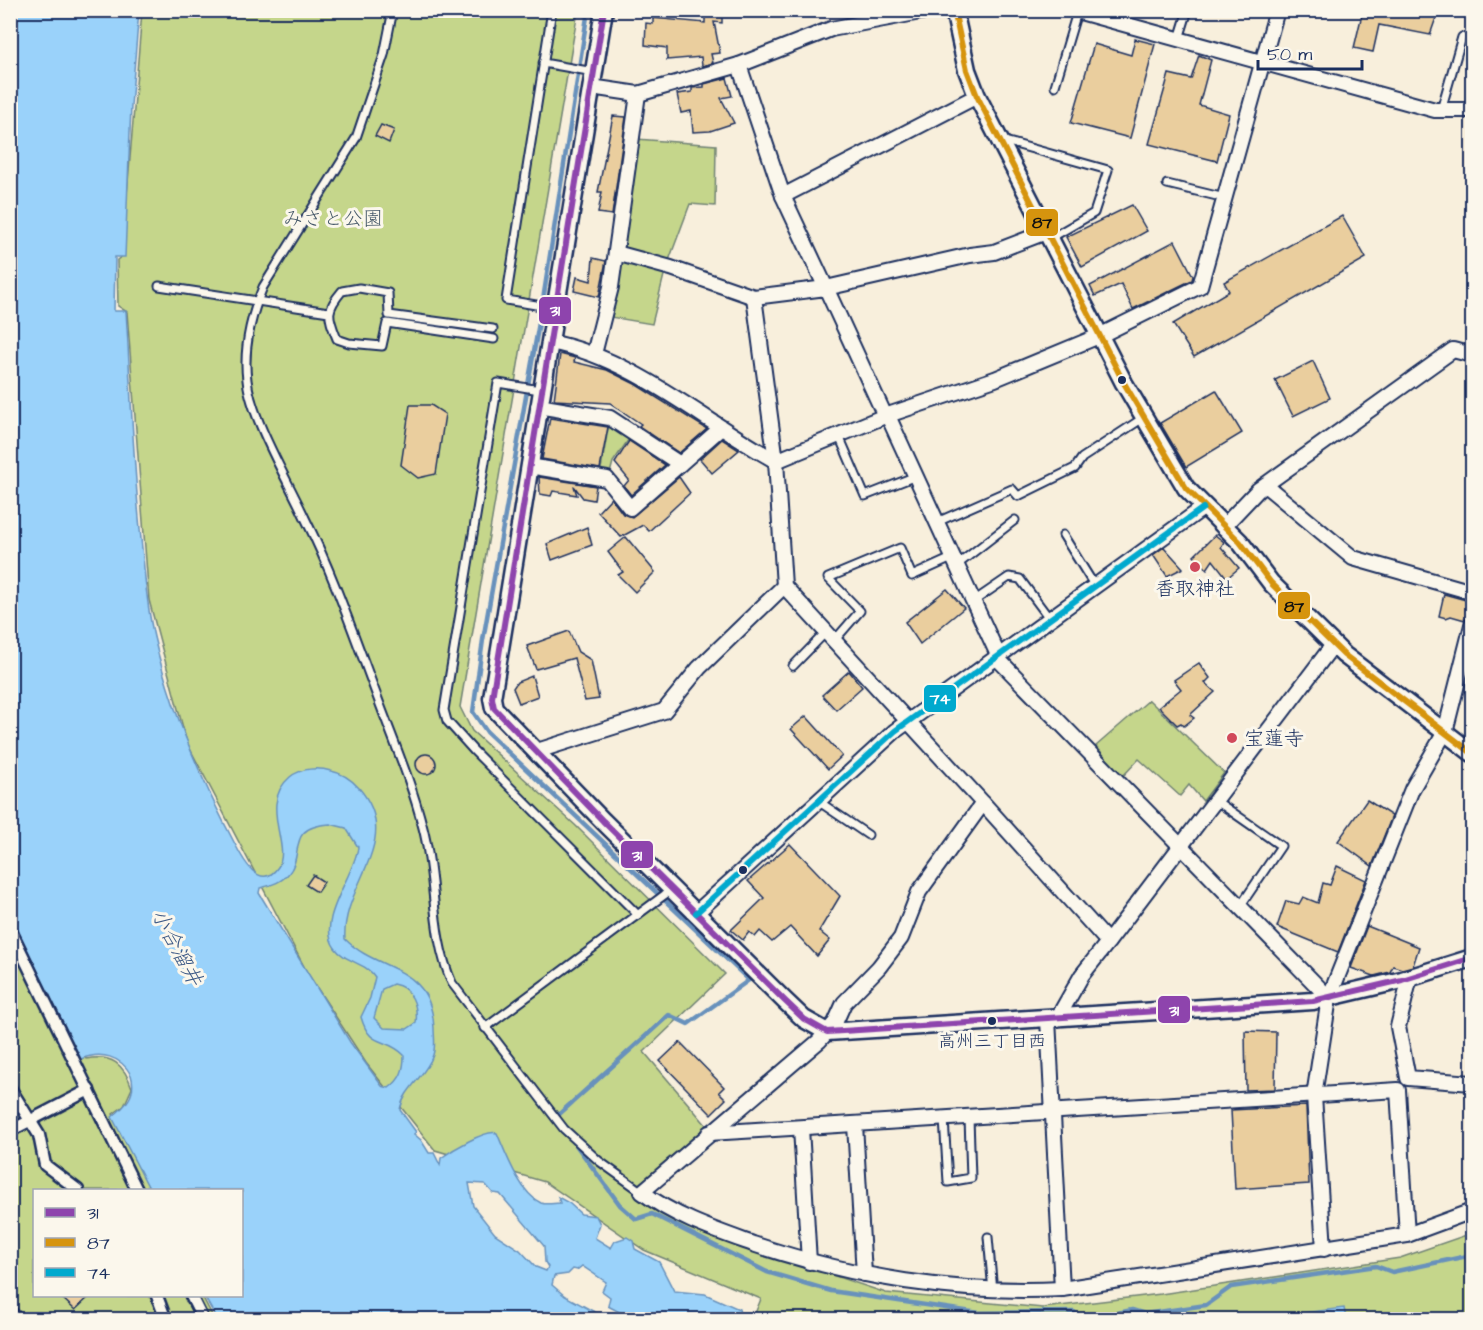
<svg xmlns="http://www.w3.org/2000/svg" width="1483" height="1330" font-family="'Architects Daughter','Klee One',sans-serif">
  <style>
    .green { fill: #c5d68b; stroke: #708274; stroke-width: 1.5 }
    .water { fill: #9ad2fa; stroke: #6791bc; stroke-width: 1.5; fill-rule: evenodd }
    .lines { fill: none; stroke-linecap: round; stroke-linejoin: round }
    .stream { stroke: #6791bc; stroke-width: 4.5 }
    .building { fill: #eace9e; stroke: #1b2f5e; stroke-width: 1.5 }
    .service-casing { stroke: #1b2f5e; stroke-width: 11 }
    .pedestrian-casing { stroke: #1b2f5e; stroke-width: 15 }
    .minor-casing { stroke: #1b2f5e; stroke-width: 18 }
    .tertiary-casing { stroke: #1b2f5e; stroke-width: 21 }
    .service { stroke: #fbf7ec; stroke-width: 7 }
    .pedestrian { stroke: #fbf7ec; stroke-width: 10 }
    .minor { stroke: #fbf7ec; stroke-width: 14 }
    .tertiary { stroke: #fbf7ec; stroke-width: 16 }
    .bus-1-casing { stroke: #fbf7ec; stroke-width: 10 }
    .bus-2-casing { stroke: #fbf7ec; stroke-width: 10 }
    .bus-3-casing { stroke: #fbf7ec; stroke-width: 10 }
    .bus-1 { stroke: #8e44ad; stroke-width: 6 }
    .bus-2 { stroke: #d6940e; stroke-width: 6 }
    .bus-3 { stroke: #00a9ce; stroke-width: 6 }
    .bus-dot { fill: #1b2f5e; stroke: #fbf7ec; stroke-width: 2 }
    .poi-dot { fill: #d1495b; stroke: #fbf7ec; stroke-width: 2 }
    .labels { text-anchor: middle; stroke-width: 6; stroke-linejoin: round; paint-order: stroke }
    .bus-label { font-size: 18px; fill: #1b2f5e; stroke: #fbf7ec }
    .park-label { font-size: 20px; fill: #465969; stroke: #fbf7ec }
    .poi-label { font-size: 20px; fill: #1b2f5e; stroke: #fbf7ec }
    .water-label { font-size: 21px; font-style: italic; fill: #3b5885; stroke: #fbf7ec }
    .line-badge { stroke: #fbf7ec; stroke-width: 2 }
    .badge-label { font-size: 16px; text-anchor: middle; font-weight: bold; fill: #fff }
    .pale-badge-label { font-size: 16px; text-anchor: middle; font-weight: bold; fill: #111 }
  </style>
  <rect width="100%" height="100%" fill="#f8efdc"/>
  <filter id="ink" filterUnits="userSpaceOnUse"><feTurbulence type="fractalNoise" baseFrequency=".0167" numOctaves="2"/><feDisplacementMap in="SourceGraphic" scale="12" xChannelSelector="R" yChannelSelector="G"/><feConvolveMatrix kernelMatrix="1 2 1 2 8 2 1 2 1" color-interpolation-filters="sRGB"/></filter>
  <g filter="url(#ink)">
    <g class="green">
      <polygon points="142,11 578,11 460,707 472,731 575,825 725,974 644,1052 707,1126 638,1185 710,1226 778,1257 886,1293 1043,1308 1161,1294 1400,1258 1472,1233 1472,1319 600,1319 612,1313 754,1316 761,1299 644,1250 545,1182 435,1150 366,1063 308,974 187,743 149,600 127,312 118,306 117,260 122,256"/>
      <polygon points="636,139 716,145 715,206 690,204 665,271 652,324 610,317"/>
      <polygon points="609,423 631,436 613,462 609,477 600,475"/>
      <polygon points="1149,700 1224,773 1203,801 1189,785 1180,796 1139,759 1122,777 1096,746"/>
      <path d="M10,907L86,1059C112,1054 124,1064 132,1088L124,1106L113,1114L151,1190H34V1296H202L214,1319H11Z"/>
    </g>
    <g class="water">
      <path d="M11,10L139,11L131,106L125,257H115L114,311H126C131,390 133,469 142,548C145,577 147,608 154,637C171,710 200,778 235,844C242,858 260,893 278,867C292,846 258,804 290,777C301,768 318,767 331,771C342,773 352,780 359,788C405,841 341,885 345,939C378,973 431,963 434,1028C434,1037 436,1046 433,1055C426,1076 404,1088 400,1110L416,1132L414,1134L421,1140L429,1153H434L440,1165L441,1158C452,1150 486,1129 497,1133C506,1154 520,1193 541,1203C547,1205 554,1203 560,1203L558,1197L569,1203L581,1214L596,1216L600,1224L595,1238L611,1248L615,1241L627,1237L633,1241L635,1249L659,1262L674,1291L705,1294L739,1309L741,1319H664L634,1313L625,1315L608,1306L610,1297L602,1291L606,1282L582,1266L577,1270L573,1269L568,1274L554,1276L552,1285L565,1296L604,1317L603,1319H217L204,1296H242V1190H150L112,1117C126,1106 137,1094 131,1075C121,1056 101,1051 81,1059L11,917ZM330,824L346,828L358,847C355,875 315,921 335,948C346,963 365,962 375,977L370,998L361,1017C370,1049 385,1036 404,1055C404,1070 401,1079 389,1088L382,1086L350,1042L259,893L260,888C271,885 281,883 289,873C305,853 285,827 330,824ZM393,984C412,987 418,1006 416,1023L407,1029L384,1028L374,1018L382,989ZM469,1183L485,1184L493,1193L500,1194L544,1246L545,1262L548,1267L546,1271L536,1267L520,1250L495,1234L473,1206Z"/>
      <polygon points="1344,1308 1346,1319 1296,1319 1295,1314"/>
    </g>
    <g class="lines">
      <g class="stream">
        <polyline points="558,1120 556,1117 669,1015 688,1024 749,980 487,732 473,712 483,640 543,300 588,10"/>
        <polyline points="573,1141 620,1205 636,1219 652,1214 767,1272 831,1291 979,1313 1074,1312 1081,1320"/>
        <polyline points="1084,1320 1132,1310 1145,1314 1206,1305 1231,1287 1376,1266 1392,1272 1472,1255"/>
      </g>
    </g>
    <g class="building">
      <polygon points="705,10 722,10 722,23 714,22 720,53 711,54 713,63 702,66 701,57 667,60 667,48 645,45 646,23 653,24 653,18 705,23"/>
      <polygon points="1363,10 1430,10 1438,12 1430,35 1379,25 1373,52 1354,48"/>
      <polygon points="1135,39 1155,44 1130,138 1071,123 1094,44 1131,55"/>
      <polygon points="1199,55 1211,60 1199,105 1229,114 1217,161 1149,144 1169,74 1191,79"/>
      <polygon points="727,78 732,96 721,98 734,123 710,131 693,132 691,111 681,113 677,94 692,92 692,88 704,87 704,84"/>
      <polygon points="613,116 626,117 612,215 598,213 602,192 598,192"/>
      <polygon points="381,125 394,130 389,143 375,136"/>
      <polygon points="1132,205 1147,231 1082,267 1066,237"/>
      <polygon points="1342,216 1366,258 1194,357 1173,324 1229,291 1224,282"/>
      <polygon points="1175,241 1193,276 1192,280 1133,309 1121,284 1095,296 1090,286"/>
      <polygon points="593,258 606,261 599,297 574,291 577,277 591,281"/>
      <polygon points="560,354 575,358 574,362 607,370 635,384 707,429 679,453 639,426 641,424 610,403 554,400"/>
      <polygon points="1313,361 1330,398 1293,416 1275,380"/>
      <polygon points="1216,390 1242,433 1186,467 1160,423"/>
      <polygon points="410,405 431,405 445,414 436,474 418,478 401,465"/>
      <polygon points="550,418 608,427 600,469 542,459"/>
      <polygon points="722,439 739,450 712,473 700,459"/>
      <polygon points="629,441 665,465 631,495 624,486 629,480 615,463"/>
      <polygon points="539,477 596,486 594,500 583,498 574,486 577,495 553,491 551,496 540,494"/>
      <polygon points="679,477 690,493 649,531 643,525 621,537 598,512 611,498 623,514 632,517"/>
      <polygon points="587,527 592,545 552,560 547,544"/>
      <polygon points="1215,535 1224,542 1221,547 1239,568 1227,578 1213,560 1207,569 1194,556"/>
      <polygon points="626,537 655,572 635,592 618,575 623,572 608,552"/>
      <polygon points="1164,547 1183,568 1167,576 1153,555"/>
      <polygon points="947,589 964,608 920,644 905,622"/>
      <polygon points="1444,594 1473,602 1465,620 1451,616 1446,618 1439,616"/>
      <polygon points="569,631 578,652 591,660 599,699 585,701 574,658 536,669 527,646"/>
      <polygon points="1199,663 1210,678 1205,683 1215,692 1190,715 1194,718 1184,726 1181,723 1177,725 1159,707 1181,689 1174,680"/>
      <polygon points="849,671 862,687 836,710 822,695"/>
      <polygon points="532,676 538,696 519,703 513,688 517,682"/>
      <polygon points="806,716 842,756 828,769 791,729"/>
      <circle cx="426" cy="764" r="10"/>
      <polygon points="1367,800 1392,816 1372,866 1338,841"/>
      <polygon points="790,844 840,896 819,931 830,940 817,956 790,927 772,942 760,931 755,937 749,932 743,940 731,930 764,898 748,881"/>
      <polygon points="1337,866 1366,880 1338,952 1277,927 1286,901 1299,904 1303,897 1318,903 1323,883 1330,885"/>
      <polygon points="313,875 324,882 317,892 306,885"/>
      <polygon points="1367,926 1419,947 1413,966 1402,969 1393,966 1390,972 1374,976 1351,968"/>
      <polygon points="1245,1031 1276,1032 1275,1089 1246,1090"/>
      <polygon points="680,1042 724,1087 719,1092 726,1099 711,1114 660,1061"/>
      <polygon points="1306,1106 1309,1184 1235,1189 1231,1110"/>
      <polygon points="60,1296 90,1296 75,1310"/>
    </g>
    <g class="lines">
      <defs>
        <g id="service">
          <path d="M393,10L384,55L356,138L263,287C251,316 243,348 247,380C251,418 288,481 305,518C334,576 355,638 378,699C394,742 412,784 423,828C437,881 430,933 452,983L564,1129L599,1161L642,1192"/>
          <polyline points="552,10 506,300 554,308"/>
          <polyline points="1179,39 1188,10"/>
          <polyline points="543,63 594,72"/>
          <polyline points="1055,86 1077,12"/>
          <polyline points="1441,110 1462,37"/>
          <polyline points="1001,140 1108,170 1094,213 1049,239"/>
          <polyline points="1167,184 1225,198"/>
          <polyline points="159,286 329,312"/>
          <path d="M493,329L389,315L388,293L359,288L342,291C325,311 328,316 337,339L349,343L382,346L387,323L494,339"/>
          <polyline points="540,390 498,383 444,710 447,721 474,751 638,915"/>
          <polyline points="839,436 865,496 916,476"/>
          <polyline points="937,522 1012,489 1018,496 1075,468 1082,458 1143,418"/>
          <polyline points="1063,535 1094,585"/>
          <polyline points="957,565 1015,520"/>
          <polyline points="974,601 1009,577 1020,579 1049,618"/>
          <polyline points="834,641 860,611 828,578 900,548 912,576 954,557"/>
          <polyline points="793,666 826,632"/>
          <polyline points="1215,800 1281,846 1241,905"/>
          <polyline points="818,801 868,835"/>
          <polyline points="485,1028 671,890"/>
          <polyline points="944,1119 948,1182 971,1178 969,1118"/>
          <polyline points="988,1237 993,1291"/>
        </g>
        <g id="pedestrian">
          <polyline points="10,929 137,1190"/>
          <polyline points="10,1088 39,1135 45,1165 78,1190"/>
          <polyline points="10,1131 89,1090"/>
          <polyline points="157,1296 166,1320"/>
          <polyline points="191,1296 203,1320"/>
          <polyline points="10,1310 17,1320"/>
        </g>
        <g id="minor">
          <polyline points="1073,10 1435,110 1472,110"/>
          <polyline points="739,65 783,196 826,288 970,255 994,252 1046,232"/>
          <polyline points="591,87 638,94"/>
          <polyline points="783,196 977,96"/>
          <polyline points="616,253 671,268 754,297"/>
          <path d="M550,342C636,359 701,420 776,461L885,416L995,379L1099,336L1200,286L1277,10"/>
          <polyline points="594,354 611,287 638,94 739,65 831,29 931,10"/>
          <polyline points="538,406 610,418 680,464"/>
          <path d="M885,416L826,288L754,297L776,461L784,586L983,803L919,892L901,938L879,967L844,1003L835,1023L819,1041L642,1192C675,1217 714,1230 753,1244C856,1278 953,1294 1062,1289L1407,1235L1472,1211"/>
          <polyline points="888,416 998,655"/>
          <polyline points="529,466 607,479 630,508 721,428"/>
          <polyline points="1265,485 1353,558 1472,592"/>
          <polyline points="1223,527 1258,490 1453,350 1472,355"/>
          <polyline points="996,657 1329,998"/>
          <polyline points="537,751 664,711 699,668 784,586"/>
          <polyline points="983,803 1108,942 1082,975 1057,1019"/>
          <polyline points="696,913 895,731 1203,508"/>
          <polyline points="1108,942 1333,645"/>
          <polyline points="1410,977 1398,1027 1408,1078 1472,1083"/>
          <polyline points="1048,1019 1062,1289"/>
          <polyline points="855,1125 864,1274"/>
          <polyline points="801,1128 809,1262"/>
          <polyline points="709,1133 1398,1090 1407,1235"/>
          <polyline points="1324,1249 1314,1096 1329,998 1412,789 1445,732 1472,625"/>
        </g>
        <g id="tertiary">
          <polyline points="604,10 492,698 494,708 603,821 785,1001 804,1019 827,1032 1313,1001 1402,980 1472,958"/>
          <polyline points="954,10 967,70 977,96 1124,383 1186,488 1240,542 1271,583 1344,655 1472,753"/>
        </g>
      </defs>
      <use href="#service" class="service-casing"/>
      <use href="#pedestrian" class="pedestrian-casing"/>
      <use href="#minor" class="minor-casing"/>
      <use href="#tertiary" class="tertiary-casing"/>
      <use href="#service" class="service"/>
      <use href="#pedestrian" class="pedestrian"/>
      <use href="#minor" class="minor"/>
      <use href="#tertiary" class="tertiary"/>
      <defs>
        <polyline id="bus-1" points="604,10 492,698 494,708 603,821 785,1001 804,1019 827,1032 1313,1001 1402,980 1472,958"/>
        <polyline id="bus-2" points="954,10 967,70 977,96 1124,383 1186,488 1240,542 1271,583 1344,655 1472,753"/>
        <polyline id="bus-3" points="696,913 895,731 1203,508"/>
      </defs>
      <use href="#bus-1" class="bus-1-casing"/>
      <use href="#bus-2" class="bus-2-casing"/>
      <use href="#bus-3" class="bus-3-casing"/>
      <use href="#bus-1" class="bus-1"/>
      <use href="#bus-2" class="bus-2"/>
      <use href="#bus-3" class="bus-3"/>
    </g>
  </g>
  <g class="bus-dot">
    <circle cx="1122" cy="380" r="5"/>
    <circle cx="743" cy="870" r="5"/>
    <circle cx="992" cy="1021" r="5"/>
  </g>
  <g class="poi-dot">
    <circle cx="1195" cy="567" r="6"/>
    <circle cx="1232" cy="738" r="6"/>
  </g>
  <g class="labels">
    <g class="bus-label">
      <text x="992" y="1047">高州三丁目西</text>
    </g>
    <g class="park-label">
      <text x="333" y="225">みさと公園</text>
    </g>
    <g class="poi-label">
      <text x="1195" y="595">香取神社</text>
      <text x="1244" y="745" text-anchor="start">宝蓮寺</text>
    </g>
    <g class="water-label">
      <text transform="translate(177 947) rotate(62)" y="7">小合溜井</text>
    </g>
  </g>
  <g class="line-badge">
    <rect x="1025" y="208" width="34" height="29" rx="6" fill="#d6940e"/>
    <rect x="538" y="296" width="34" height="29" rx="6" fill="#8e44ad"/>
    <rect x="1277" y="591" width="34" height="29" rx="6" fill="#d6940e"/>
    <rect x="923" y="684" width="34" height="29" rx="6" fill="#00a9ce"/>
    <rect x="620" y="840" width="34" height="29" rx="6" fill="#8e44ad"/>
    <rect x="1157" y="995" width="34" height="29" rx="6" fill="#8e44ad"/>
  </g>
  <g class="badge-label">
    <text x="555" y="316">31</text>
    <text x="940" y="704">74</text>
    <text x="637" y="861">31</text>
    <text x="1174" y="1016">31</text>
  </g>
  <g class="pale-badge-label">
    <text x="1042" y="228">87</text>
    <text x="1294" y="612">87</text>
  </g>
  <rect width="1483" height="1330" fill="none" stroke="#fbf7ec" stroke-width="36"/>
  <rect x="18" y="18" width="1447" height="1294" fill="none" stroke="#1b2f5e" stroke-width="2" filter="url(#ink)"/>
  <rect x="33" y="1189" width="210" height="108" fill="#fbf7ec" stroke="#a1a7b3" stroke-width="1.5"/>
  <rect x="45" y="1208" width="30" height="9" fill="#8e44ad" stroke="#a1a7b3" stroke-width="1.5"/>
  <text x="87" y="1219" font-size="18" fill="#1b2f5e">31</text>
  <rect x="45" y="1238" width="30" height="9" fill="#d6940e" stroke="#a1a7b3" stroke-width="1.5"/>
  <text x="87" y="1249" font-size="18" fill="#1b2f5e">87</text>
  <rect x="45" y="1268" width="30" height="9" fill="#00a9ce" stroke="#a1a7b3" stroke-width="1.5"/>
  <text x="87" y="1279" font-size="18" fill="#1b2f5e">74</text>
  <path d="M1258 60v9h104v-9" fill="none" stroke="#1b2f5e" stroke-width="3"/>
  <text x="1267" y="60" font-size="18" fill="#1b2f5e" stroke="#fbf7ec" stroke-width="4.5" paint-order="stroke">50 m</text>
</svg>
